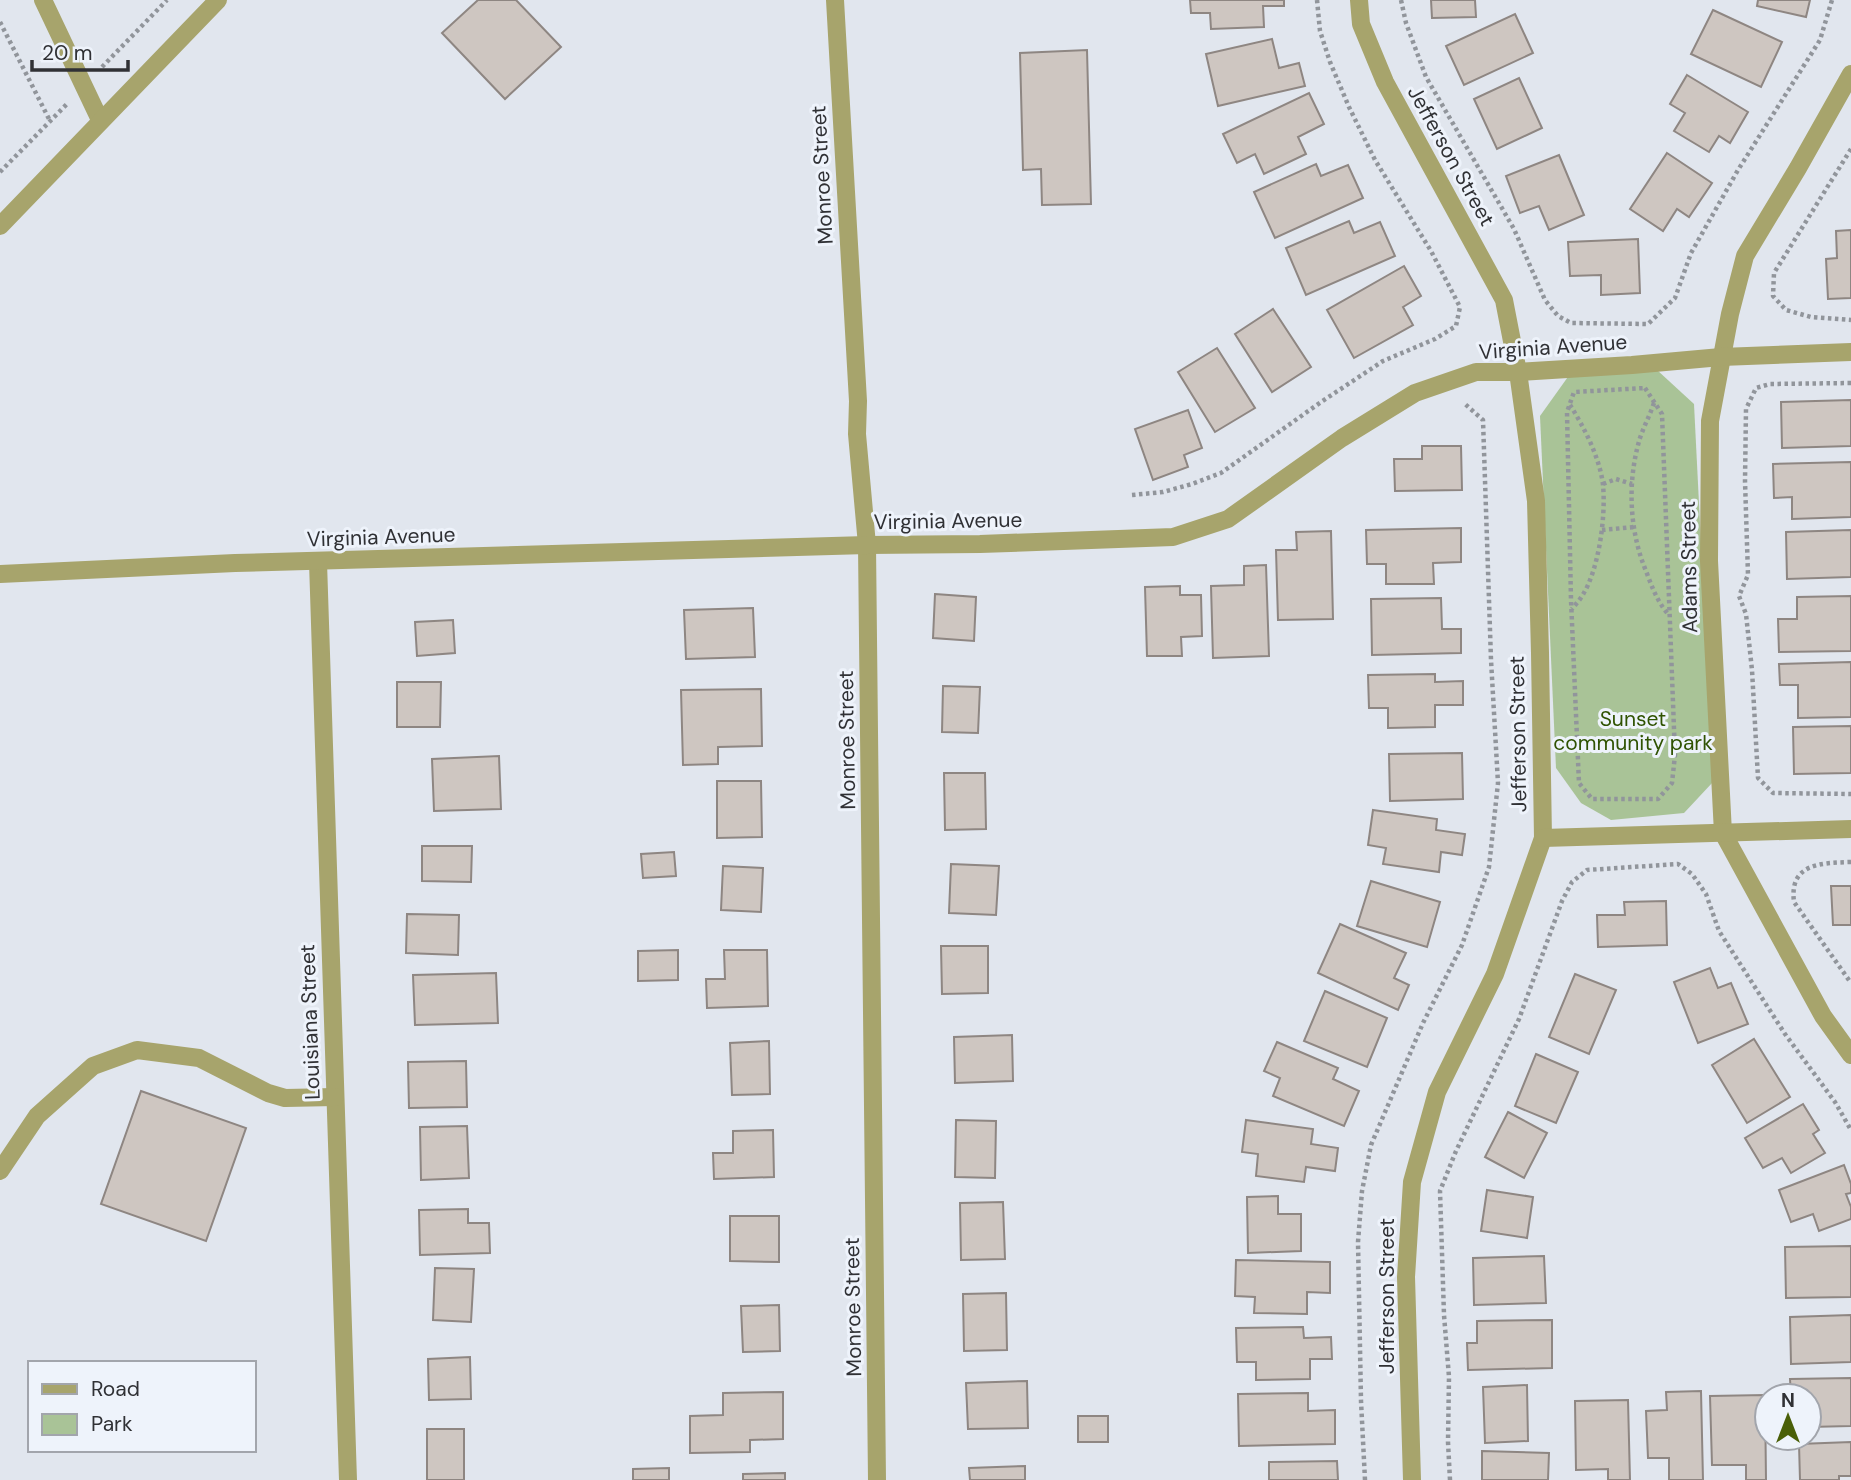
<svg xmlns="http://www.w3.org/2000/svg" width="1851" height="1480" font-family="'DM Sans',sans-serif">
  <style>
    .green { fill: #a9c397 }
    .building { fill: #cec6c1; stroke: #8e8682; stroke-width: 2 }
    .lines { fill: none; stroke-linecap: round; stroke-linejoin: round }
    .path { stroke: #91959b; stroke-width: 4.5; stroke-dasharray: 3.5 3.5; stroke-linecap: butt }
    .minor { stroke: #a7a46c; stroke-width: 18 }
    .labels { text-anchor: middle; stroke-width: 6; stroke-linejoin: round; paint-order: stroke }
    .street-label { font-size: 21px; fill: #303135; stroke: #eef3fb }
    .park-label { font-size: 21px; fill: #305303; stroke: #eef3fb }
  </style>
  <rect width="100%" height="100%" fill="#e1e6ee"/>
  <polygon class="green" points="1657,370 1694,404 1713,782 1684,813 1611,820 1581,803 1556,768 1540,416 1570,374"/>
  <g class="building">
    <polygon points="478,0 516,0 561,47 505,99 442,33"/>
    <polygon points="1190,0 1284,0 1284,6 1263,6 1264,27 1211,29 1210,13 1191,13"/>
    <polygon points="1431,0 1475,0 1476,17 1432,18"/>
    <polygon points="1758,0 1810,0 1806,17 1757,6"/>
    <polygon points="1713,10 1782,42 1761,87 1691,54"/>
    <polygon points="1515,14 1533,53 1464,85 1446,46"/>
    <polygon points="1272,39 1279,68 1299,63 1305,86 1218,106 1206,54"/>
    <polygon points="1087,50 1091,204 1042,205 1041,169 1023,170 1020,53"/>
    <polygon points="1687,75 1748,112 1730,143 1719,136 1709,152 1674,131 1685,113 1670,104"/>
    <polygon points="1519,78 1542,128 1497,149 1474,99"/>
    <polygon points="1309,93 1324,124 1298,137 1306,154 1264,174 1255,154 1237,163 1223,134"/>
    <polygon points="1667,153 1712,183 1689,217 1677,209 1663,231 1630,209"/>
    <polygon points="1559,155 1584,215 1549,230 1539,206 1520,213 1506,176"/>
    <polygon points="1316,164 1321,176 1348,165 1363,198 1275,238 1254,192"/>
    <polygon points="1349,221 1354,233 1380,222 1395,256 1306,295 1286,248"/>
    <polygon points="1851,230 1851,298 1828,299 1826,259 1837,258 1836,231"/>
    <polygon points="1638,239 1640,293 1601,295 1601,275 1570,276 1568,242"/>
    <polygon points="1404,266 1421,296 1403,307 1413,325 1354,358 1327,310"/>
    <polygon points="1273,309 1311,367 1272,392 1235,334"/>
    <polygon points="1217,348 1255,408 1215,432 1178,372"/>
    <polygon points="1851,400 1851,446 1782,448 1781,402"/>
    <polygon points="1188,410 1202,448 1184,455 1188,467 1153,480 1135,429"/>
    <polygon points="1422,446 1461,446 1462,490 1395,491 1394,459 1422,459"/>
    <polygon points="1851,462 1851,517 1792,519 1792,497 1774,498 1773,464"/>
    <polygon points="1461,528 1461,562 1433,563 1434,584 1386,584 1386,564 1367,564 1366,530"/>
    <polygon points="1851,530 1851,577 1787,579 1786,532"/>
    <polygon points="1331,531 1333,619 1278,620 1276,550 1297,550 1296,532"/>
    <polygon points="1266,565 1269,656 1213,658 1211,586 1244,585 1244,566"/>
    <polygon points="1180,586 1180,595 1201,595 1202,636 1181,637 1182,656 1147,656 1145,587"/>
    <polygon points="935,594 976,597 974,641 933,638"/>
    <polygon points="1851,596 1851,651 1779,652 1778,619 1797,619 1797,597"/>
    <polygon points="1441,598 1442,629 1461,629 1461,653 1372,655 1371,599"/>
    <polygon points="753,608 755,657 686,659 684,610"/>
    <polygon points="453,620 455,653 417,656 415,622"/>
    <polygon points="1851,662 1851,717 1798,718 1798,685 1780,685 1779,664"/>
    <polygon points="1435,674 1435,682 1463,681 1463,705 1435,705 1435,727 1388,728 1388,708 1369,708 1368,675"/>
    <polygon points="397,682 441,682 440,727 397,727"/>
    <polygon points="943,686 980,687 978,733 942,732"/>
    <polygon points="761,689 762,746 718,747 718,764 683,765 681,690"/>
    <polygon points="1851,726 1851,773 1794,774 1793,727"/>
    <polygon points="1462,753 1463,799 1390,801 1389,754"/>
    <polygon points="499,756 501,809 434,811 432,759"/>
    <polygon points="944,773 985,773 986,829 945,830"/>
    <polygon points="717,781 761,781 762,837 717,838"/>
    <polygon points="1373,810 1437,819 1436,830 1465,834 1462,855 1441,852 1439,872 1383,864 1386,848 1368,845"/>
    <polygon points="422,846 472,846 471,882 422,881"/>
    <polygon points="674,852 676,876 643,878 641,854"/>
    <polygon points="951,864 999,866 996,915 949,913"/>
    <polygon points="723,866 763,868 761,912 721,910"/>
    <polygon points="1371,881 1440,902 1427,947 1357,926"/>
    <polygon points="1831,886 1851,886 1851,925 1833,925"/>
    <polygon points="1666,901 1667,945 1598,947 1597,915 1625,915 1624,902"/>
    <polygon points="407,914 459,915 458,955 406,953"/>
    <polygon points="1340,924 1406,953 1394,978 1409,985 1398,1010 1318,973"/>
    <polygon points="941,946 988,946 988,993 942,994"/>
    <polygon points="678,950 678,980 638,981 638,951"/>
    <polygon points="724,950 767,950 768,1006 707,1008 706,979 725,979"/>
    <polygon points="1710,968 1718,988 1731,983 1748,1024 1698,1043 1674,982"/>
    <polygon points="496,973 498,1023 415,1025 413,975"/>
    <polygon points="1575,974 1616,990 1589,1054 1549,1037"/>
    <polygon points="1325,991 1387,1018 1367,1067 1304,1041"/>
    <polygon points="1012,1035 1013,1081 955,1083 954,1037"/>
    <polygon points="1754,1039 1790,1097 1747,1123 1712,1065"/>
    <polygon points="769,1041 770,1094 732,1095 730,1043"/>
    <polygon points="1277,1042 1338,1068 1333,1079 1359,1091 1344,1126 1273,1096 1280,1078 1264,1071"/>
    <polygon points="1536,1054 1578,1072 1556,1123 1515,1106"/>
    <polygon points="466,1061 467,1107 409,1108 408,1062"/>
    <polygon points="141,1091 246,1128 206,1241 101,1204"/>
    <polygon points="1803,1104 1819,1130 1813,1134 1825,1153 1791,1173 1782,1158 1763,1168 1745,1138"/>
    <polygon points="1508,1112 1547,1133 1524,1178 1485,1157"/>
    <polygon points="956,1120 996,1121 995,1178 955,1177"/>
    <polygon points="1246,1120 1313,1129 1311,1144 1338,1148 1335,1171 1306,1167 1304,1182 1256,1176 1258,1154 1242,1152"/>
    <polygon points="467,1126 469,1178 421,1180 420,1127"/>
    <polygon points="773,1130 774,1177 714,1179 713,1153 733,1153 733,1131"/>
    <polygon points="1844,1165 1851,1184 1851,1193 1846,1194 1851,1207 1851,1219 1819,1231 1813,1214 1791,1222 1779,1190"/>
    <polygon points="1487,1190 1533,1197 1527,1238 1481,1231"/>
    <polygon points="1278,1196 1278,1214 1301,1214 1301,1251 1248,1253 1247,1197"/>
    <polygon points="1003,1202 1005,1259 961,1260 960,1203"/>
    <polygon points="468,1209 468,1223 489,1223 490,1253 420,1255 419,1210"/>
    <polygon points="730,1216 779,1216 779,1262 730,1261"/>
    <polygon points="1851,1246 1851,1297 1786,1298 1785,1247"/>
    <polygon points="1544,1256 1546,1303 1474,1305 1473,1258"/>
    <polygon points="1236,1260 1330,1262 1330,1293 1307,1292 1307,1314 1254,1313 1255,1297 1235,1296"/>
    <polygon points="435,1268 474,1269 471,1322 433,1320"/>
    <polygon points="1006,1293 1007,1350 964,1351 963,1294"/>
    <polygon points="779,1305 780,1351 743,1352 741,1306"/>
    <polygon points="1851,1315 1851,1362 1791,1364 1790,1317"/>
    <polygon points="1552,1320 1552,1368 1468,1370 1467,1343 1477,1343 1477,1321"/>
    <polygon points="1303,1327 1304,1338 1331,1337 1332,1359 1310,1359 1310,1379 1256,1380 1256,1362 1237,1362 1236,1328"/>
    <polygon points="470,1357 471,1399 429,1400 428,1359"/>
    <polygon points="1851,1378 1851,1426 1809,1427 1809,1396 1791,1396 1790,1379"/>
    <polygon points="1027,1381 1028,1428 968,1429 966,1383"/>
    <polygon points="1527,1385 1528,1441 1485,1443 1483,1387"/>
    <polygon points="1701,1391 1703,1480 1669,1480 1669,1458 1648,1458 1646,1411 1667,1410 1666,1392"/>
    <polygon points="783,1392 783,1439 750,1440 750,1452 690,1453 690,1416 723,1415 723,1393"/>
    <polygon points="1308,1393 1308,1411 1335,1410 1335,1444 1239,1446 1238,1394"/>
    <polygon points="1765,1395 1766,1480 1746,1480 1746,1465 1712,1465 1710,1396"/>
    <polygon points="1628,1400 1630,1480 1608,1480 1608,1469 1576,1470 1575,1401"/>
    <rect x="1078" y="1416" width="30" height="26"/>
    <rect x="427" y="1429" width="37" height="51"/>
    <polygon points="1851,1442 1851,1476 1839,1476 1839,1480 1800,1480 1799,1444"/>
    <polygon points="1482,1451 1549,1453 1548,1480 1482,1480"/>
    <polygon points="1337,1461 1338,1480 1269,1480 1269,1462"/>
    <polygon points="1025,1466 1025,1480 970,1480 969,1468"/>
    <polygon points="669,1468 669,1480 633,1480 633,1469"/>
    <polygon points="785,1473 785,1480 743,1480 743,1474"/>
  </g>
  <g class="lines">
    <g class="path">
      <polyline points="1401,0 1406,23 1426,77 1514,229 1545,300 1558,316 1571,323 1648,324 1675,298 1691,253 1738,170 1820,40 1832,0"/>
      <polyline points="0,22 50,121"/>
      <polyline points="102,67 167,0"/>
      <polyline points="1851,149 1774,273 1773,296 1786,310 1811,317 1851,320"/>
      <polyline points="0,172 67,104"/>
      <polyline points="1851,383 1770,384 1756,388 1746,409 1745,481 1748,575 1739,596 1746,614 1752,670 1758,778 1773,793 1851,794"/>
      <polygon points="1645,388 1662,414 1675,755 1672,783 1658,799 1592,799 1579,783 1571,600 1567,412 1574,392"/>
      <path d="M1654,403C1650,415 1644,426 1640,438C1627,481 1629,530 1646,571C1652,587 1657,601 1668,614"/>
      <path d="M1570,405C1584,427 1600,458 1603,485C1606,516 1599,570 1582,596C1579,601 1575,605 1572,609"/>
      <polyline points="1603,484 1616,479 1632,484"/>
      <polyline points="1132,495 1163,492 1192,484 1221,473 1321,402 1383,361 1435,339 1456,326 1460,307 1431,251 1375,160 1349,107 1330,62 1320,31 1317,0"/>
      <polyline points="1602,530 1634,527"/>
      <path d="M1851,862C1821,863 1789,863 1794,902L1851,983"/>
      <polyline points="1365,1480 1361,1401 1358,1242 1362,1191 1371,1145 1423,1023 1462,945 1489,867 1498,783 1491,660 1483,420 1465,404"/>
      <polyline points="1450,1480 1448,1442 1449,1377 1444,1315 1440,1191 1456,1151 1519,1019 1562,901 1572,882 1587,870 1678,864 1692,874 1706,894 1719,931 1785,1034 1835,1102 1851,1130"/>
    </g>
    <g class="minor">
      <polyline points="43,0 100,120"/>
      <polyline points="835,0 858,401 857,434 867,545 877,1480"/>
      <polyline points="1359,0 1361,24 1385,82 1504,300 1518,372 1536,501 1540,653 1543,838 1495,974 1437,1092 1412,1182 1406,1277 1412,1480"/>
      <polyline points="1851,74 1798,168 1745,256 1730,314 1710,421 1709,561 1723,833 1823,1016 1851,1055"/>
      <polyline points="0,226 218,0"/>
      <polyline points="318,562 348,1480"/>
      <polyline points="0,574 235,563 867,545 980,544 1173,537 1228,519 1342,438 1415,393 1476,372 1518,372 1632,365 1721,357 1851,352"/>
      <polyline points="1543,838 1851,829"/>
      <polyline points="0,1171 37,1116 93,1066 137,1050 199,1058 268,1093 285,1098 335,1097"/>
    </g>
  </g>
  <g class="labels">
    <g class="street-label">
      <text transform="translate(1451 156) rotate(61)" y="7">Jefferson Street</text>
      <text transform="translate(822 175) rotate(-93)" y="7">Monroe Street</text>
      <text transform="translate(1553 347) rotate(-4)" y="7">Virginia Avenue</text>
      <text transform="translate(948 521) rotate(-1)" y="7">Virginia Avenue</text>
      <text transform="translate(381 537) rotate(-2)" y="7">Virginia Avenue</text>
      <text transform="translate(1689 567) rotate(-91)" y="7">Adams Street</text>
      <text transform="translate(1518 734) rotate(-91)" y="7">Jefferson Street</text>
      <text transform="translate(847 740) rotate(-91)" y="7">Monroe Street</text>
      <text transform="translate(310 1022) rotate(-92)" y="7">Louisiana Street</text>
      <text transform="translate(1387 1296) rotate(-90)" y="7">Jefferson Street</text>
      <text transform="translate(853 1307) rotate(-91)" y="7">Monroe Street</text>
    </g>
    <g class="park-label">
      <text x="1633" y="726">Sunset<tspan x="1633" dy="24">community park</tspan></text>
    </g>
  </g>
  <rect x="28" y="1361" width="228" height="91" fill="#eef3fb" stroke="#a2a5ac" stroke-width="2"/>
  <rect x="42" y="1384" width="35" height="10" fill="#a7a46c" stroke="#a2a5ac" stroke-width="2"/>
  <text x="91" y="1396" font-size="21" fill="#303135">Road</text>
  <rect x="42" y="1414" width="35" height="21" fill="#a9c397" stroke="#a2a5ac" stroke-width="2"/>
  <text x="91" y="1431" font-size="21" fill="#303135">Park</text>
  <g transform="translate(1788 1417)"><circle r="33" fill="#eef3fb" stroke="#a2a5ac" stroke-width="2"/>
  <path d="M0-5L12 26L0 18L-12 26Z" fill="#4a5f08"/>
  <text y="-10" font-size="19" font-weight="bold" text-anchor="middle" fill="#303135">N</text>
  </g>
  <path d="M32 60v10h96v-10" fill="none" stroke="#303135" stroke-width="3.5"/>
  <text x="42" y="60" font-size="21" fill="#303135" stroke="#eef3fb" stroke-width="5" paint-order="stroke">20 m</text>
</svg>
